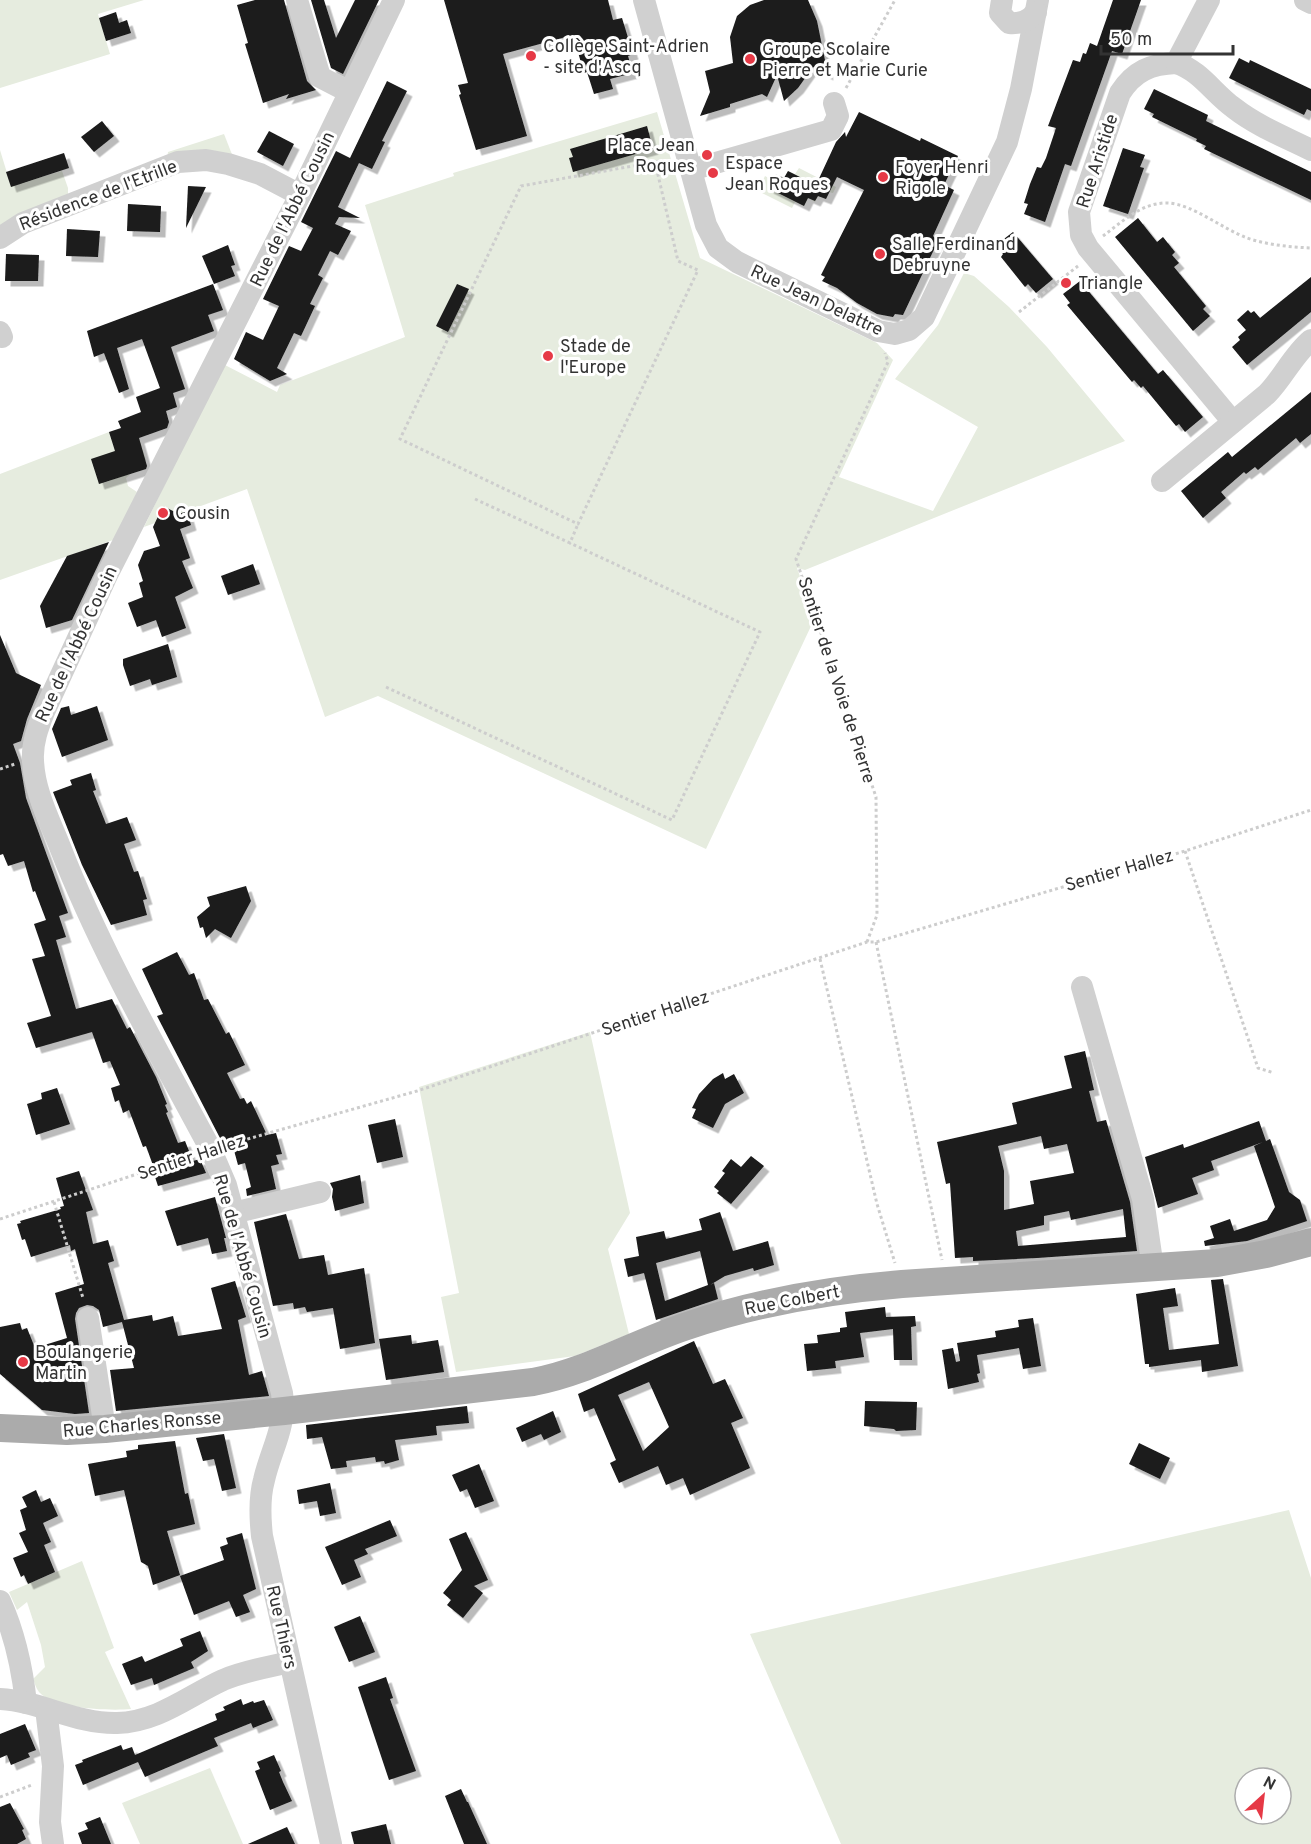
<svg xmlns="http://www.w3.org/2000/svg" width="1311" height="1844" font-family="Overpass,sans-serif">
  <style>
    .green { fill: #e6ecdf; fill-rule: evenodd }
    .building { fill: #1a1a1a; fill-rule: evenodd; filter: url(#shadow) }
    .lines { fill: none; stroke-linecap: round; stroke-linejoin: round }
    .path { stroke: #cdcdcd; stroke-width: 3; stroke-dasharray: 3 3; stroke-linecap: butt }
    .minor { stroke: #d0d0d0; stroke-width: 22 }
    .major { stroke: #ababab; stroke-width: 28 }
    .poi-dot { fill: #e63946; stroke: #fff; stroke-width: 2 }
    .labels { text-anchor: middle; stroke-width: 6; stroke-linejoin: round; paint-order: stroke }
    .poi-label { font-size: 18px; fill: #333; stroke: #fff; text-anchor: start }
    .street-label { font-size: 18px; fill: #333; stroke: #fff }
  </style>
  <defs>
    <filter id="shadow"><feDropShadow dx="5.5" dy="5.5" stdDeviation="0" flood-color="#0004"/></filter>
  </defs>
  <rect width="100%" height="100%" fill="#fff"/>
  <g class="green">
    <polygon points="0,0 144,0 98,14 110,54 0,88"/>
    <polygon points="657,112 700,258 877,343 893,360 839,477 933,511 978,427 895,379 938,325 964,273 974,276 1009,307 1047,347 1125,441 805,570 797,568 816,622 812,624 706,849 378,696 325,717 247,489 144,527 223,364 277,392 280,385 405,337 365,205 454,176 453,173"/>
    <polygon points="224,134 233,157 167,159 168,152"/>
    <polygon points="0,150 11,186 62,171 68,188 68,199 0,226"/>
    <polygon points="799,168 836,187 833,193 829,192 826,199 818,196 815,202 808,198 804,206 795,202 792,208 754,189 758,182 761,184 765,176 772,180 776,174 784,178 788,171 795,174"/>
    <polygon points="109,432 139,438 146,460 126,478 128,486 137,492 116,539 0,580 0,474"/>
    <polygon points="590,1032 630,1213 608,1249 629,1334 575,1356 456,1372 441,1297 459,1293 419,1087"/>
    <path d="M1289,1510L1311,1578V1844H841L750,1634ZM1245,1778H1281V1814H1245Z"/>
    <path d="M82,1561L114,1648L105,1652L131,1709C110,1711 54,1709 39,1692C36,1688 35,1684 33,1679L45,1667L41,1645L27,1602L17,1610L9,1592Z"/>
    <polygon points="210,1768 243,1844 140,1844 122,1803"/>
  </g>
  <g class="building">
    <polygon points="255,0 284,0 307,81 316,90 286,99 289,94 263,103 245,44 248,43 237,5"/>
    <polygon points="311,0 324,0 336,38 355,0 379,0 343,74 331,68"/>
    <polygon points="444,0 608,0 613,20 622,18 633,54 628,56 633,73 610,79 613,89 594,94 587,72 584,73 573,35 503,54 527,136 476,150 459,95 461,94 458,85 468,83"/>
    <polygon points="764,0 808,0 817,21 828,75 813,67 798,88 784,101 777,75 767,97 762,94 730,104 730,107 700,116 710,92 705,71 733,63 730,37 737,16 750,5"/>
    <polygon points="1113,0 1141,0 1122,54 1112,51 1071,166 1065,164 1045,222 1024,214 1028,204 1024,203 1030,184 1037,167 1041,168 1046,158 1056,128 1048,126 1073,60 1080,62 1083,53 1086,54 1090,43 1097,46"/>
    <polygon points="116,12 119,23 127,20 131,33 106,41 99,18"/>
    <polygon points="1239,58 1249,63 1250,60 1311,89 1311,111 1307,109 1304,115 1229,78"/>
    <polygon points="387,81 407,91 382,141 385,142 372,169 359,163 338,207 360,218 339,217 335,224 351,231 338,255 330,251 318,275 323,278 310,304 315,306 301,336 294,333 277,368 287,374 270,381 234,359 246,332 263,340 279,306 263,299 289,246 301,251 313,228 301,222 336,151 350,158"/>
    <polygon points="1154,89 1208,115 1206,121 1311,172 1311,200 1204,149 1206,146 1196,141 1197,139 1152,117 1154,114 1144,109"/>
    <polygon points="859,112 920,141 921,138 958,156 944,185 954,190 933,236 938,241 903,315 895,314 893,317 877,314 857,303 837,288 822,281 825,277 821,275 864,190 837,177 826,199 818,196 815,201 808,198 804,206 768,188 775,174 784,178 788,171 816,185 836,142 845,132 846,137"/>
    <polygon points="102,121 114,136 94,152 81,137"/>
    <polygon points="647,126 653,149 573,172 569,158 573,157 570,149"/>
    <polygon points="269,131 294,144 283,166 257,152"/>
    <polygon points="1123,148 1145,155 1140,167 1144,168 1128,214 1103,206"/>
    <polygon points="64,153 69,168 11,187 6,172"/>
    <polygon points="188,186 206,187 186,228"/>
    <polygon points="128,204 161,206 160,232 127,231"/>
    <polygon points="1138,218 1157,242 1163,237 1175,252 1172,255 1179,263 1174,267 1206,306 1203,309 1210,316 1193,331 1115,237"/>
    <polygon points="67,229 100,231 98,257 66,256"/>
    <polygon points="1013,232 1053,279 1036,293 1028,284 1025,287 1001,257 1003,254 996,245"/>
    <polygon points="228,245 235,265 231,266 235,276 214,284 202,256"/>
    <polygon points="6,254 39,255 38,281 5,281"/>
    <polygon points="1311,277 1311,312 1247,365 1232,347 1240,340 1238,337 1246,330 1237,320 1248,310 1251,313 1254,311 1260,318"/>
    <polygon points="1080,281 1158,374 1163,370 1203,417 1185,432 1179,424 1176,426 1143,386 1141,388 1134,380 1132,382 1067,305 1070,303 1063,294"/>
    <polygon points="213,284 223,310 208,315 214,331 171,347 185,389 173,393 177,407 166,411 169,422 167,428 139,438 147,466 146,469 99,484 91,459 115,451 109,432 121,428 118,421 141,412 136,397 160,388 142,339 117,348 129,389 119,393 104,353 94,357 87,331"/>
    <polygon points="457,284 469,289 448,332 436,326"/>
    <polygon points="1311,392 1311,434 1300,443 1296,438 1258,470 1255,467 1246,474 1244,472 1221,492 1226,498 1203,518 1181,491 1228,452 1232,457"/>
    <polygon points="163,506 179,514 187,511 191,525 180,529 190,558 182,561 193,588 175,597 186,628 162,637 156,620 137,627 128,603 143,597 139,583 143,581 138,565 144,551 160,546 153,527"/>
    <polygon points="109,542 72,620 46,628 40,606 67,556"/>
    <polygon points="253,564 260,584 228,595 221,576"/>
    <polygon points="0,635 16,673 41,685 27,719 21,741 13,744 20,763 26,798 68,913 59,916 66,937 56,940 76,1009 112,999 127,1029 130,1027 156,1077 167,1104 165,1105 168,1112 166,1113 178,1143 185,1141 193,1161 200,1159 206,1173 158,1186 153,1171 155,1171 146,1146 143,1147 129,1110 123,1113 119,1100 115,1102 111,1088 120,1085 110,1061 103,1063 92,1032 36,1048 27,1023 51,1016 32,959 45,956 34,924 46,920 35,891 33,892 24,861 8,866 3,854 0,855"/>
    <polygon points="168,644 177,677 152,685 150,679 130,686 123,665 123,659"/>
    <polygon points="69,706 71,715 97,706 108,740 62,757 52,729 61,708"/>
    <polygon points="91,773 96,790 93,791 106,824 127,817 136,840 124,844 134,872 138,871 147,899 143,900 147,915 111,925 82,865 53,792 72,785 70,780"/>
    <polygon points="246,886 251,901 231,938 215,929 206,938 203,927 200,928 197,917 210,906 207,897"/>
    <polygon points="177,952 189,975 194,973 204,1000 208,999 226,1034 229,1032 245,1065 227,1073 240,1099 244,1098 247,1104 251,1101 267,1135 276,1133 282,1154 276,1155 279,1164 271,1166 276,1189 247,1196 246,1189 251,1187 245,1163 238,1165 232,1143 221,1140 157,1016 163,1014 142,969"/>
    <path d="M1085,1051L1094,1090L1089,1091L1097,1122L1106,1120L1130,1202L1137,1251L1037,1258L973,1261V1257L955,1258L950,1183L946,1184L937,1142L1017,1124L1012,1103L1072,1088L1064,1056ZM1041,1136L1044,1149L1067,1144L1074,1173L1030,1181L1034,1204L1004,1210V1171L998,1146ZM1123,1209L1126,1237L1018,1246L1016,1231L1044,1225V1216L1069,1211L1071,1220Z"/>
    <polygon points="723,1073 725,1079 734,1074 744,1093 725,1104 713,1128 692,1118 696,1109 692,1108 699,1094 713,1079"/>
    <polygon points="57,1088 70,1124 36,1135 27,1104 42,1099 41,1093"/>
    <polygon points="395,1119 403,1157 377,1163 368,1125"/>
    <polygon points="1259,1121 1266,1141 1270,1139 1289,1192 1300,1200 1307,1221 1247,1241 1205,1246 1204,1241 1214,1238 1210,1226 1230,1219 1234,1231 1267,1220 1275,1207 1254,1146 1263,1142 1211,1161 1214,1170 1192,1178 1198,1194 1158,1208 1145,1157 1183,1144 1184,1148"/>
    <polygon points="751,1156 764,1166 731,1204 717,1193 719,1191 714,1187 725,1173 722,1171 731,1159 741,1167"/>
    <polygon points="79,1171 93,1210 86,1212 93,1244 108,1240 114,1261 108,1263 124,1320 152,1315 153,1321 173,1316 178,1336 222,1329 211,1288 235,1281 246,1317 238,1320 249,1375 262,1371 269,1396 116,1411 110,1370 134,1368 122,1322 103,1327 99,1310 93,1306 87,1305 79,1308 76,1313 75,1319 89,1413 75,1414 42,1410 0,1374 0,1327 20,1323 22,1330 27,1328 35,1348 67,1338 55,1293 84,1284 75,1249 71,1251 70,1245 31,1257 25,1239 22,1240 17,1224 21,1223 20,1221 61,1209 60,1207 64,1206 56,1178"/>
    <polygon points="360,1175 364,1203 335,1211 332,1197 333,1189 330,1183"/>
    <polygon points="215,1197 226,1238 224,1238 227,1251 212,1254 208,1238 177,1246 165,1211"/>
    <path d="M720,1212L733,1251L768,1241L774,1265L754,1271L753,1268L725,1276L710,1285L714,1283L718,1299L656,1320L644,1273L628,1277L624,1259L639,1256L636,1237L664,1231L666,1239L702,1230L699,1219ZM700,1251L708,1285L665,1301L656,1263Z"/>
    <polygon points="286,1214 299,1259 324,1255 328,1275 364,1268 375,1343 340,1349 333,1308 307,1312 305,1307 294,1309 293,1303 273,1306 254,1222"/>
    <polygon points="1223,1279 1238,1366 1202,1372 1201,1360 1149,1367 1149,1364 1145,1364 1136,1294 1175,1288 1178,1306 1163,1308 1169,1350 1219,1344 1211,1280"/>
    <polygon points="885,1307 886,1317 915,1316 916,1326 911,1327 912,1360 894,1360 893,1329 860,1333 864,1357 835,1361 836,1368 807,1371 804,1344 818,1343 817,1335 840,1332 840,1328 847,1327 845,1312"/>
    <polygon points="1033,1318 1041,1366 1023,1369 1019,1348 977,1355 980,1373 977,1374 979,1382 948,1389 942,1350 953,1348 956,1362 960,1361 957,1343 996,1337 995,1331 1019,1327 1018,1320"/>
    <polygon points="411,1335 412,1344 438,1340 444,1372 386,1380 379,1339"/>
    <path d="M694,1341L713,1384L725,1379L743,1418L731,1423L750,1468L690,1495L683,1478L666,1485L658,1466L619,1483L610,1463L616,1460L594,1408L584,1412L578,1394ZM649,1382L669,1427L643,1451L618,1395Z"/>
    <polygon points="865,1401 917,1402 916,1430 896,1431 894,1429 864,1426"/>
    <polygon points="467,1406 469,1423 436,1426 437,1435 395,1440 399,1460 385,1464 384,1461 376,1462 375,1457 346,1461 347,1467 331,1469 322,1437 307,1439 306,1425"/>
    <polygon points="553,1411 561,1432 544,1440 541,1434 522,1442 516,1428"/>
    <polygon points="224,1434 236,1488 222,1491 214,1459 203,1461 196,1438"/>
    <polygon points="175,1441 185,1494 188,1493 195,1524 167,1531 180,1575 153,1585 148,1566 141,1562 124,1490 95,1496 88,1464 127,1457 126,1451 138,1449 138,1445"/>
    <polygon points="1139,1443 1170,1458 1160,1479 1129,1464"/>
    <polygon points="479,1464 494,1501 475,1508 467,1489 460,1492 452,1475"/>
    <polygon points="330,1483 336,1513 320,1516 317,1501 299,1504 297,1490"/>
    <polygon points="36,1490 41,1502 50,1498 58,1516 43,1523 51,1542 44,1545 55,1572 28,1584 24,1575 21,1577 13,1558 28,1552 19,1533 26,1530 20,1510 27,1507 22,1497"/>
    <polygon points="390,1520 397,1536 365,1549 368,1554 354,1560 361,1577 342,1585 325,1547"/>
    <polygon points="466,1532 488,1580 474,1586 483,1593 463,1618 447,1605 451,1600 443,1593 462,1570 449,1539"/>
    <polygon points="242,1533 256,1589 243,1595 250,1612 236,1617 229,1601 194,1615 180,1576 224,1560 220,1547 228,1544 226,1538"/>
    <polygon points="360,1616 375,1652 349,1662 334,1627"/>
    <polygon points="200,1631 208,1651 191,1662 194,1668 154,1685 152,1678 131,1685 122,1664 142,1656 145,1662 183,1646 180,1639"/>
    <polygon points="386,1677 393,1698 390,1699 416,1771 389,1780 358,1687"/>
    <polygon points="241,1699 243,1705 253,1701 254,1703 264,1700 273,1720 253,1728 251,1723 214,1738 218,1746 145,1777 138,1762 83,1785 75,1765 83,1762 82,1760 121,1745 123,1750 132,1747 135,1755 217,1720 215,1714 225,1710 223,1707"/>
    <polygon points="25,1724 36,1750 28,1753 30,1757 11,1765 7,1755 0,1758 0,1734"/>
    <polygon points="274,1755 281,1771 279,1772 283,1782 292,1801 270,1810 255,1771 260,1769 257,1762"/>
    <polygon points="461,1789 467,1802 468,1802 487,1844 464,1844 445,1796"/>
    <polygon points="10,1803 24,1829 22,1830 26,1839 17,1844 0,1844 0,1807"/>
    <polygon points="100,1817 111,1844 82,1844 78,1833 88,1829 85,1823"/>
    <polygon points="386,1824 391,1844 354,1844 351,1832"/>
    <polygon points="287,1827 295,1844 248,1844"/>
  </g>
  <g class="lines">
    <g class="path">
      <polyline points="846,88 895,0"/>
      <polyline points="655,162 678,261 698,270 578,524 400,439 521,186 655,162 668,160"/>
      <path d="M1103,236C1122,222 1142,202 1168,203C1192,204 1223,229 1247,238C1268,245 1290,247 1311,248"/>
      <polyline points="1019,312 1078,266"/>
      <polyline points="475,499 570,543 578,524"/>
      <polyline points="386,687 672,820 760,632 570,543"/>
      <polyline points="0,769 15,764"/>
      <polyline points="1185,851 1258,1068 1274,1073"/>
      <polyline points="867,942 877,915 876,797 796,559 888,362 885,353"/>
      <polyline points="876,942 942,1260"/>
      <polyline points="820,959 877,1204 895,1263"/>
      <polyline points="230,1144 417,1091 867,942 876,942 1185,851 1311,810"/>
      <polyline points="54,1202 83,1298"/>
      <polyline points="0,1219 192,1156"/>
      <polyline points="0,1797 32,1785"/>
    </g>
    <g class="minor">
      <polyline points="297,0 320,77 349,92"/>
      <polyline points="644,0 706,225 718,248 737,262 878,331 895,334 909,330 924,317 1007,142 1021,89 1038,0"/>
      <path d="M1002,0L1000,13L1009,23C1021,24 1029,21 1036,12"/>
      <path d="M1209,0L1176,63C1151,64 1134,71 1120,93L1079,212L1081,235L1088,248L1233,422"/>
      <polyline points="1305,0 1311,3"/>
      <path d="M1176,63C1201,71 1213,93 1234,108C1257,126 1285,137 1311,150"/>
      <polyline points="691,170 831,130 838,116 834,103"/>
      <polyline points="0,238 23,223 178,162 206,160 228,164 260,174 300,195"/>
      <polyline points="0,332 2,337"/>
      <path d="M1162,481L1267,394C1283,378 1293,355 1311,340"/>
      <polyline points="1082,987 1143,1199 1153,1268"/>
      <polyline points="233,1213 320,1192"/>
      <polyline points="88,1318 105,1429"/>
      <path d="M0,1601C15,1634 22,1666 26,1703"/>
      <path d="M0,1699C40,1701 76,1724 117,1723C158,1722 188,1696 223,1680C244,1671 268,1667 290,1662"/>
      <polyline points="46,1709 53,1766 50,1822 53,1844"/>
      <path d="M331,1844L262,1536C260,1518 259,1498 264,1480C271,1449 287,1426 282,1393L226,1185L211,1150C158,1051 101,952 60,847C49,819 34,791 33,760C32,743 38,727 44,712L108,573L300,195L394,0"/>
    </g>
    <path class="major" d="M0,1428L67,1431L105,1429L284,1411L533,1382C587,1372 635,1343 687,1326C757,1302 829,1290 902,1284L1217,1263L1266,1254L1311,1242"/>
  </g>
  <g class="poi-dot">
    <circle cx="531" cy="56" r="6"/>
    <circle cx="750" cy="59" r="6"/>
    <circle cx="707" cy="155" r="6"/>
    <circle cx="713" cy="173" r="6"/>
    <circle cx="883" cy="177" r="6"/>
    <circle cx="880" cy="254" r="6"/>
    <circle cx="1066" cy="283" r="6"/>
    <circle cx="548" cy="356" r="6"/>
    <circle cx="163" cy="513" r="6"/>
    <circle cx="23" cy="1362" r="6"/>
  </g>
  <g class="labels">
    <g class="poi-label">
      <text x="543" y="52">Collège Saint-Adrien<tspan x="543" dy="21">- site d'Ascq</tspan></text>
      <text x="762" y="55">Groupe Scolaire<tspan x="762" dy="21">Pierre et Marie Curie</tspan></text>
      <text x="695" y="151" text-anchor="end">Place Jean<tspan x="695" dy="21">Roques</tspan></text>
      <text x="725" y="169">Espace<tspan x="725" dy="21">Jean Roques</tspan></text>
      <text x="895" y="173">Foyer Henri<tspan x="895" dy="21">Rigole</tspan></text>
      <text x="892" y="250">Salle Ferdinand<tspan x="892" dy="21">Debruyne</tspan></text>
      <text x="1078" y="289">Triangle</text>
      <text x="560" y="352">Stade de<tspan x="560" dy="21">l'Europe</tspan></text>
      <text x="175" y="519">Cousin</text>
      <text x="35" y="1358">Boulangerie<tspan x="35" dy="21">Martin</tspan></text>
    </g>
    <g class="street-label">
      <text transform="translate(1097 161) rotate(-72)" y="6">Rue Aristide</text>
      <text transform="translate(98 195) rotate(-21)" y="6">Résidence de l'Etrille</text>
      <text transform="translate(292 209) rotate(-64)" y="6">Rue de l'Abbé Cousin</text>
      <text transform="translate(817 300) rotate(25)" y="6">Rue Jean Delattre</text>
      <text transform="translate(76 644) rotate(-65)" y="6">Rue de l'Abbé Cousin</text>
      <text transform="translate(837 680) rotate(72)" y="6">Sentier de la Voie de Pierre</text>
      <text transform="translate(1119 870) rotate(-16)" y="6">Sentier Hallez</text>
      <text transform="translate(655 1013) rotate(-18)" y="6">Sentier Hallez</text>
      <text transform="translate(191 1157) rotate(-18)" y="6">Sentier Hallez</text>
      <text transform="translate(243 1256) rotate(74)" y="6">Rue de l'Abbé Cousin</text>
      <text transform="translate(792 1300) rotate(-11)" y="6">Rue Colbert</text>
      <text transform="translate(142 1424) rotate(-5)" y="6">Rue Charles Ronsse</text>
      <text transform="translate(282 1627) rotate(77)" y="6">Rue Thiers</text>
    </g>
  </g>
  <g transform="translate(1263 1796) rotate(27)"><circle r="28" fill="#ffffff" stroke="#adadad" stroke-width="1.5"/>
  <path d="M0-4.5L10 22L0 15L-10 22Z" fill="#e63946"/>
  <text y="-9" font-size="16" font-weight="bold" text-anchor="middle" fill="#333333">N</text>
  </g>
  <path d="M1101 45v9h132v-9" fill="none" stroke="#333333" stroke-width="3"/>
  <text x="1110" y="45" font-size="18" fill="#333333" stroke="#ffffff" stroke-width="4.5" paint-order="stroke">50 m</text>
</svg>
